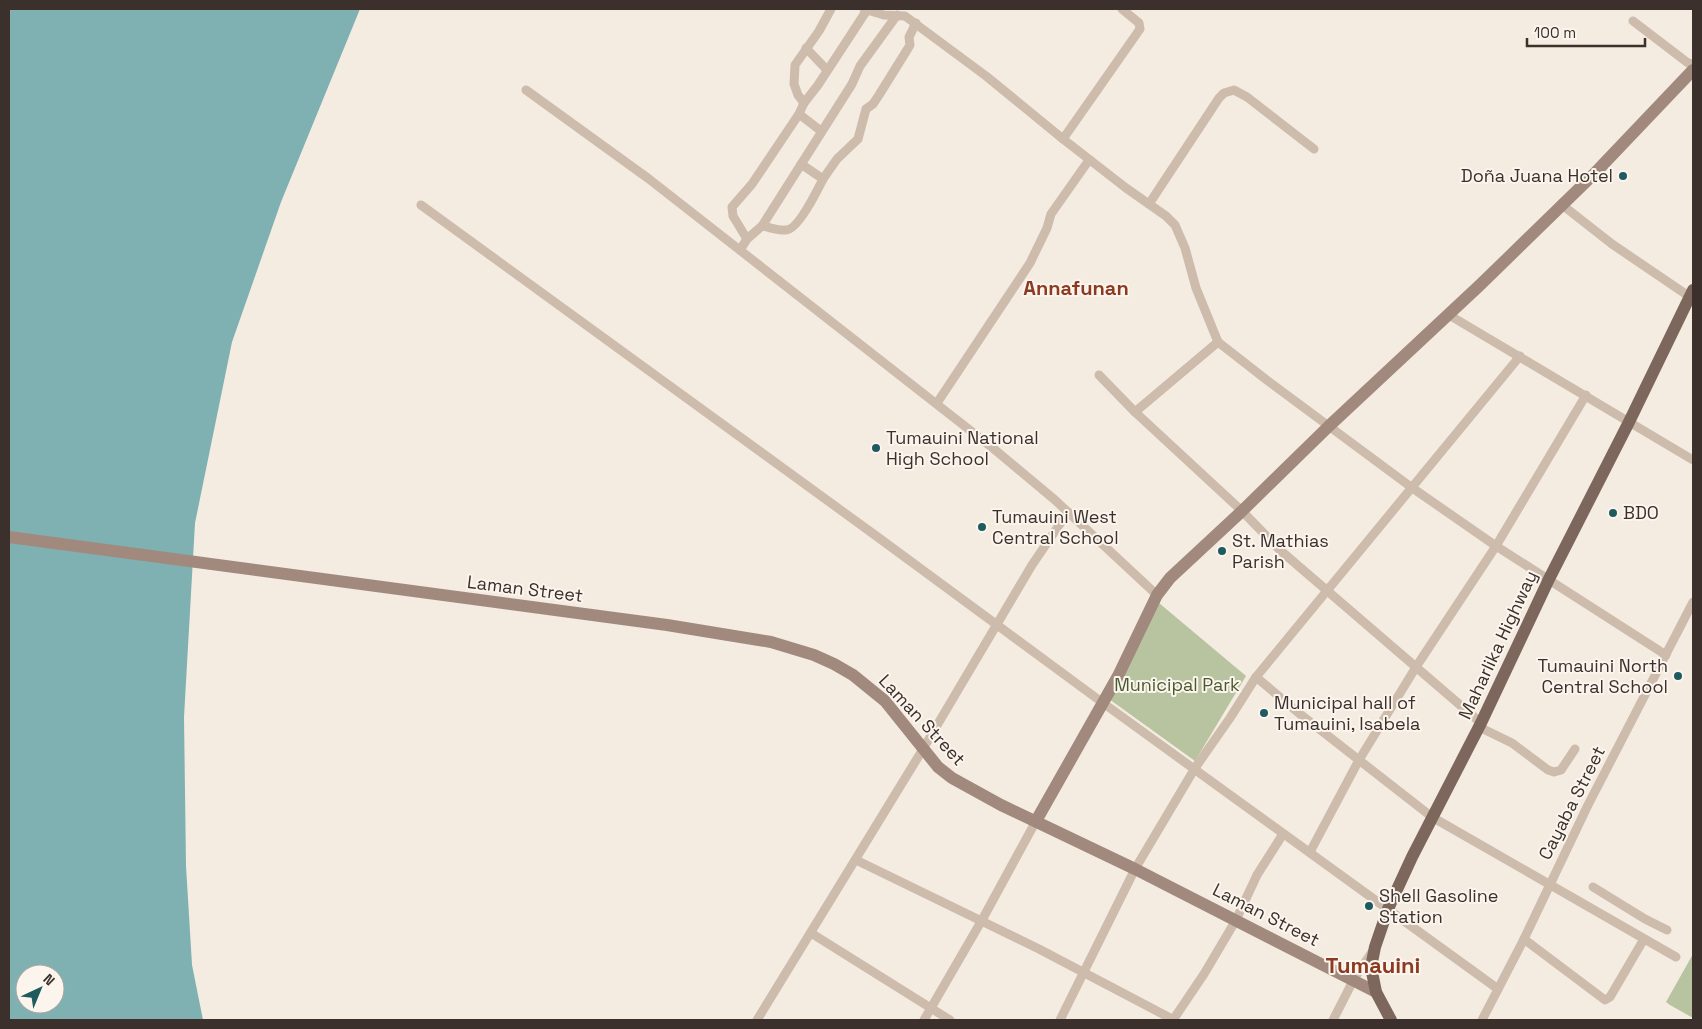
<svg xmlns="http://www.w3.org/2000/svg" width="1702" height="1029" font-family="'Space Grotesk',sans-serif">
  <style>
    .green { fill: #b8c4a0 }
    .water { fill: #7fb0b2; fill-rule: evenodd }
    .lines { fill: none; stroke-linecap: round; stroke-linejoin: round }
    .street { stroke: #cdbbac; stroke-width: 9 }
    .secondary { stroke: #a18a7d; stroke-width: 12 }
    .primary { stroke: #7d675c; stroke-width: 12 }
    .poi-dot { fill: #1f5a5e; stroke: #fbf5ee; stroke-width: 2 }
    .labels { text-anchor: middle; stroke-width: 4; stroke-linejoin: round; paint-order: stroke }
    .poi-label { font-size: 18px; fill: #3b302b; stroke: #fbf5ee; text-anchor: start }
    .street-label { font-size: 18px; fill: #3b302b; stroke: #fbf5ee }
    .park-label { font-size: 18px; fill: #4a5a2e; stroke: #fbf5ee }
    .quarter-label { font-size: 20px; font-weight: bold; fill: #8c3b22; stroke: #fbf5ee }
    .district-label { font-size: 22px; font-weight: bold; fill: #8c3b22; stroke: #fbf5ee }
  </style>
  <rect width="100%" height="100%" fill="#f4ebe1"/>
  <g class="green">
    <polygon points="1159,603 1246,676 1195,761 1109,699"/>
    <polygon points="1693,954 1693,1018 1670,1005 1666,1002"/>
  </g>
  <path class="water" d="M9,9H360L281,202L232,342L195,523L184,717L186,866L192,965L203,1020H9ZM25,974H55V1004H25Z"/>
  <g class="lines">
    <g class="street">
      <polyline points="864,9 884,15 905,16 986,76 1063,139"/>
      <polyline points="1122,9 1139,23 1140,29 1063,139 1126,188 1166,216 1175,225 1185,248 1196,288 1218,342 1268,381 1411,487 1496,546 1666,655"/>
      <polyline points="1633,21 1688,63 1693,64"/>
      <polyline points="806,48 827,70"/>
      <polyline points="526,90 649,179 994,449 1055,500 1157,595"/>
      <polyline points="804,103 798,95 794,84 795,65 819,31 831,9"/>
      <polyline points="799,114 821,131"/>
      <polyline points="823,179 837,159 858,139 866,109 873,104 879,95 907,50 910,45 909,37 916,23"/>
      <polyline points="1149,204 1219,98 1224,93 1234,90 1247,97 1314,149"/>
      <polyline points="1561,204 1612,244 1690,297"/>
      <polyline points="421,205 879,538 1103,703 1498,989"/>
      <path d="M762,226C769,227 779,231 786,230C798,230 818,189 823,179L801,164"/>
      <polyline points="747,239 733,216 732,207 752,184 799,114 804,103 818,85 867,10"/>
      <polyline points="740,250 747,239 762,226 852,84 860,66 897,15"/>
      <polyline points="1449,315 1693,460"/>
      <polyline points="1099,375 1135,412 1242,511 1281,551 1481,723"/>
      <polyline points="937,403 1030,263 1047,228 1051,214 1089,160"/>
      <polyline points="1135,412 1218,342"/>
      <polyline points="1256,677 1300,714 1432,817 1676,957"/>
      <polyline points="1479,727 1512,743 1548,770 1554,772 1561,770 1575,749"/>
      <polyline points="1310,852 1359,760 1416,667 1496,546 1586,395"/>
      <polyline points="856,860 1039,949 1174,1020"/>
      <polyline points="1593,887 1645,919 1667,930"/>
      <polyline points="811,933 950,1020"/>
      <polyline points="1524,939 1605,1000 1610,997 1644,939"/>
      <polyline points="757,1020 923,749 1032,565 1068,512"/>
      <polyline points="924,1020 982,920 1036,821"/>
      <polyline points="1060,1020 1135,869 1195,768 1230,718 1256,677 1520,356"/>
      <polyline points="1173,1020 1204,974 1236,920 1257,875 1283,834"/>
      <polyline points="1333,1020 1354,979 1372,952"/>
      <polyline points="1482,1020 1524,939 1588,805 1693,602"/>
    </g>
    <g class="secondary">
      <polyline points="9,537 667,625 771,642 814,655 834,664 853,675 885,701 938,767 952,778 1001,805 1135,869 1376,992"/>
      <polyline points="1036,821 1118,676 1157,595 1170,578 1242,511 1329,426 1480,285 1594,174 1693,70"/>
    </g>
    <polyline class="primary" points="1391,1020 1376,992 1371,967 1375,947 1388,909 1412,857 1481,723 1549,579 1629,422 1693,290"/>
  </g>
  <g class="poi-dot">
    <circle cx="1623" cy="176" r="5"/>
    <circle cx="876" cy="448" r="5"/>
    <circle cx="1613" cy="513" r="5"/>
    <circle cx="982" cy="527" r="5"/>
    <circle cx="1222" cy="551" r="5"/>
    <circle cx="1678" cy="676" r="5"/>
    <circle cx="1264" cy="713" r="5"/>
    <circle cx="1369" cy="906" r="5"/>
  </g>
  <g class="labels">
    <g class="poi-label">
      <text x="1613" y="182" text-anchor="end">Doña Juana Hotel</text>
      <text x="886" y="444">Tumauini National<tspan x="886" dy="21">High School</tspan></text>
      <text x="1623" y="519">BDO</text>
      <text x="992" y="523">Tumauini West<tspan x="992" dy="21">Central School</tspan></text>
      <text x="1232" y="547">St. Mathias<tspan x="1232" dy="21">Parish</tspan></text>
      <text x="1668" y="672" text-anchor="end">Tumauini North<tspan x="1668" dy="21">Central School</tspan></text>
      <text x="1274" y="709">Municipal hall of<tspan x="1274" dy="21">Tumauini, Isabela</tspan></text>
      <text x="1379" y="902">Shell Gasoline<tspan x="1379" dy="21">Station</tspan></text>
    </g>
    <g class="street-label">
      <text transform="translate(525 589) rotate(7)" y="6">Laman Street</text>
      <text transform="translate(1498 645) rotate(-65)" y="6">Maharlika Highway</text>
      <text transform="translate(922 720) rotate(47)" y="6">Laman Street</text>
      <text transform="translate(1572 803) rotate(-63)" y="6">Cayaba Street</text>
      <text transform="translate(1266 915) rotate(27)" y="6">Laman Street</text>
    </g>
    <g class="park-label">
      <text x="1177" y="691">Municipal Park</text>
    </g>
    <g class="quarter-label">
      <text x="1076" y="295">Annafunan</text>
    </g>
    <g class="district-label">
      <text x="1373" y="973">Tumauini</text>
    </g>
  </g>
  <rect width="1702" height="1029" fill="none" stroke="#3b302b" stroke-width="20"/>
  <g transform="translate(40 989) rotate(44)"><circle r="24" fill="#fbf5ee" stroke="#aea6a0"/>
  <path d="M0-4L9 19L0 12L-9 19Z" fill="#1f5a5e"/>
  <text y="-8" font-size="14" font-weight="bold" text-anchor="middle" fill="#3b302b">N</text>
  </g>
  <path d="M1527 38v8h118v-8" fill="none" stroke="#3b302b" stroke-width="2.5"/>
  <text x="1534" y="38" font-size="15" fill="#3b302b" stroke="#fbf5ee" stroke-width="4" paint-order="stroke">100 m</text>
</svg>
